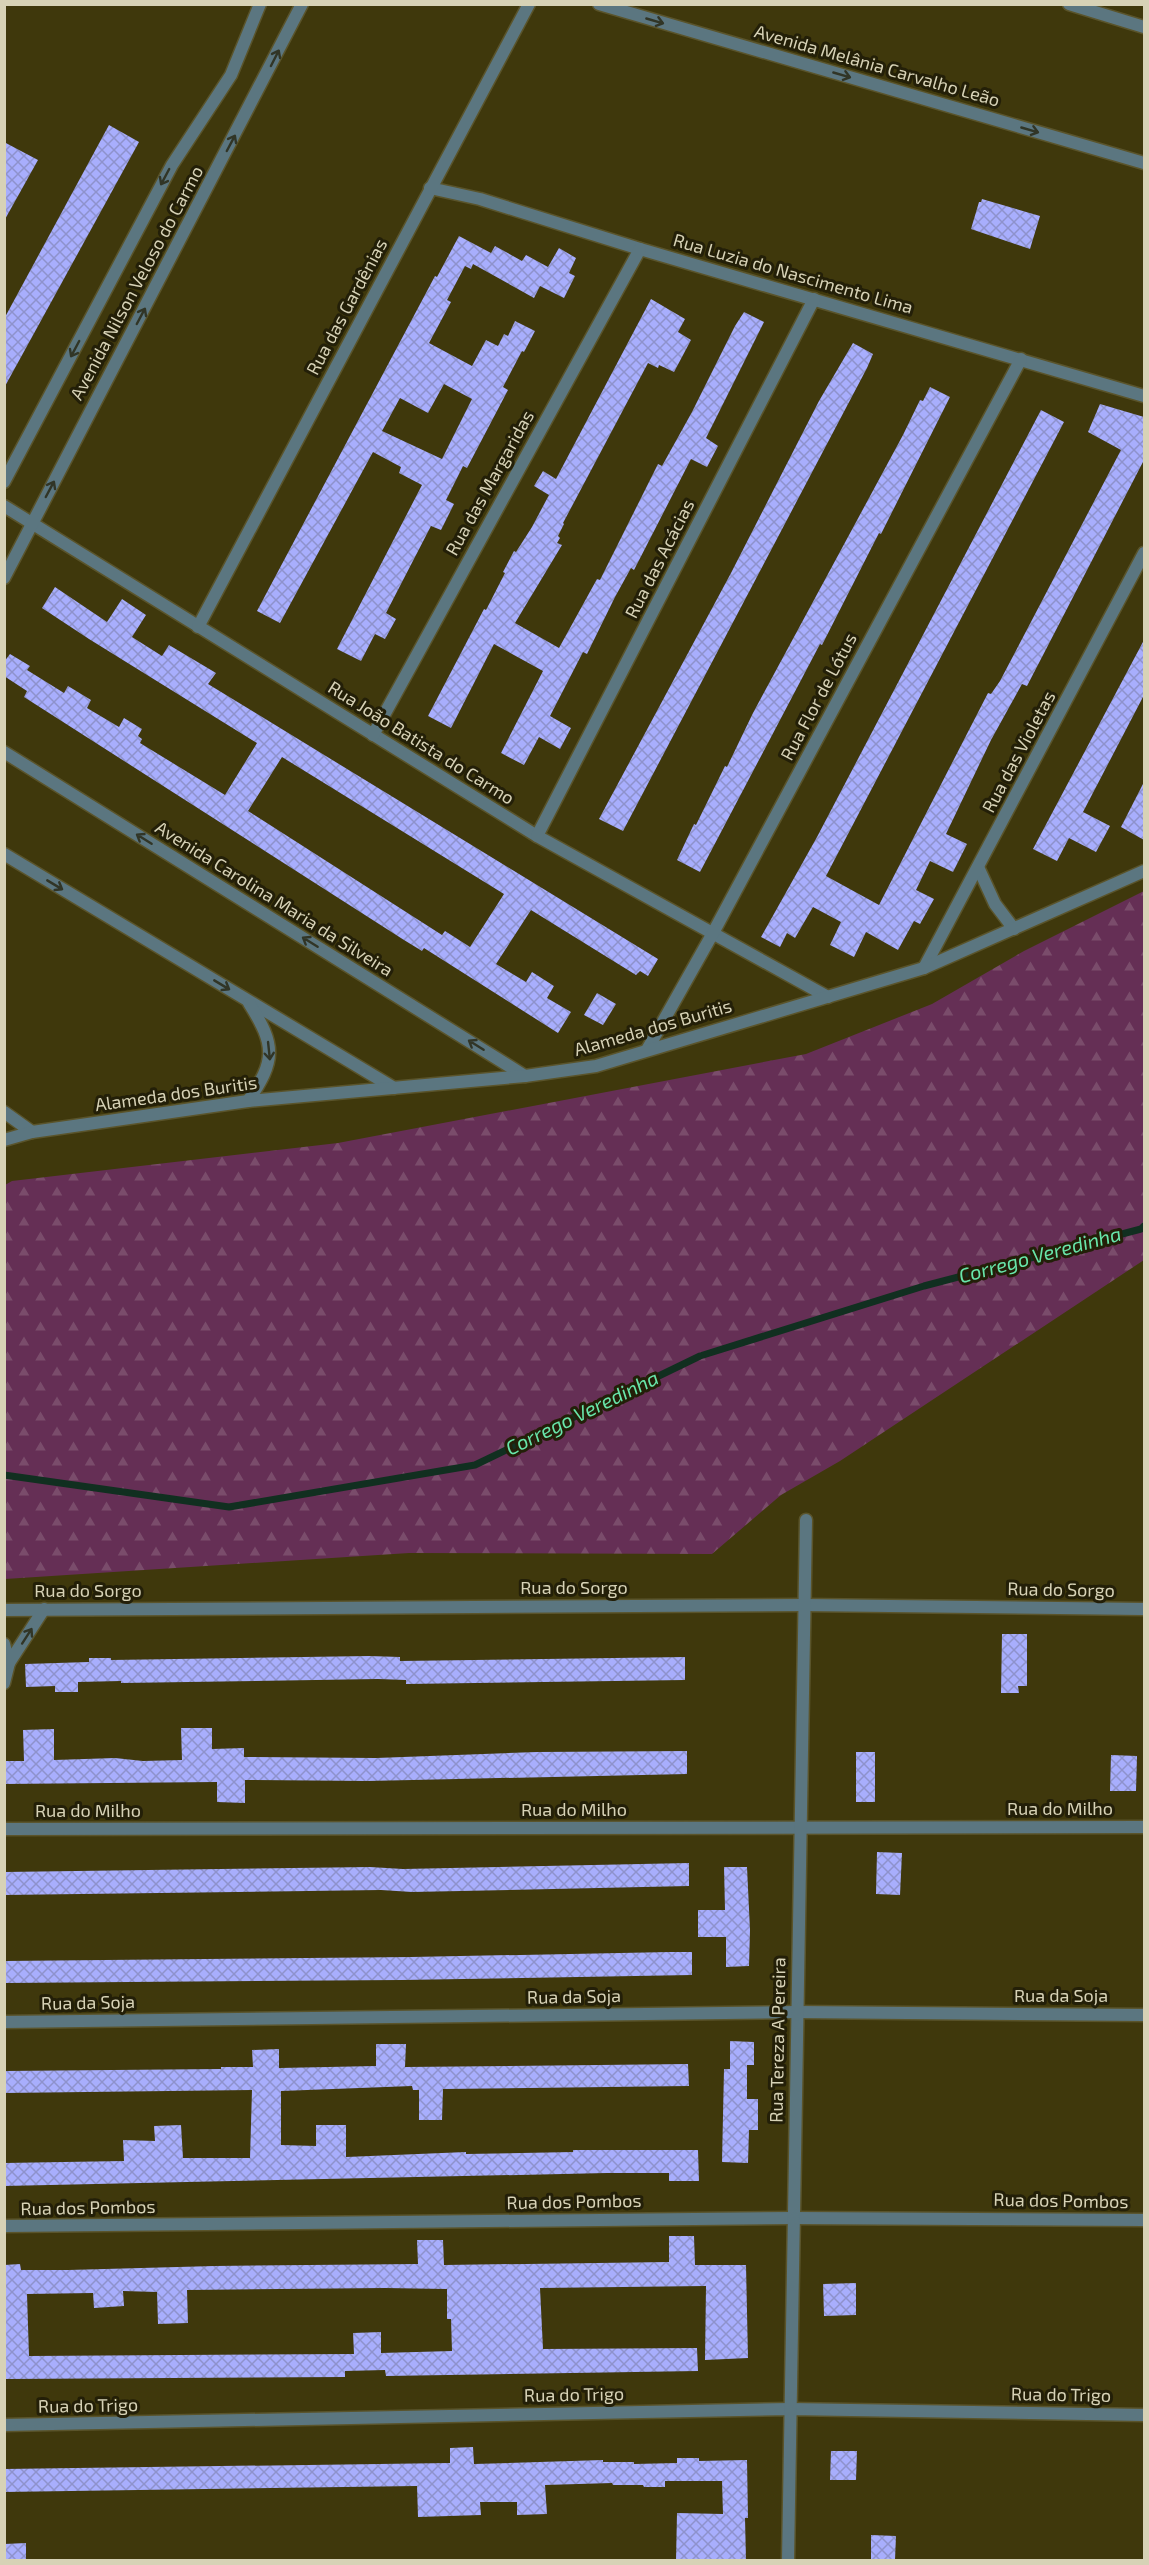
<svg xmlns="http://www.w3.org/2000/svg" width="1149" height="2565" font-family="'Exo 2',sans-serif">
  <style>
    .forest { fill: url(#forest-firs) }
    .lines { fill: none; stroke-linecap: round; stroke-linejoin: round }
    .stream { stroke: #112f20; stroke-width: 7 }
    .building { fill: url(#building-cross-hatch); fill-rule: evenodd }
    .street-casing { stroke: #5a542b; stroke-width: 15 }
    .street { stroke: #5b7680; stroke-width: 12 }
    .oneway { stroke: #313526 }
    .labels { text-anchor: middle; stroke-width: 6; stroke-linejoin: round; paint-order: stroke }
    .street-label { font-size: 18px; fill: #d7d2b6; stroke: #231f08 }
    .water-label { font-size: 20px; font-style: italic; fill: #68e6aa; stroke: #231f08 }
  </style>
  <defs>
    <pattern id="forest-firs" width="22" height="20" patternUnits="userSpaceOnUse" patternTransform="scale(1.5)"><rect width="22" height="20" fill="#652f55"/><path d="M5 1l3.5 6h-7zM16 11l3.5 6h-7z" fill="#7a4c6b"/></pattern>
    <pattern id="building-cross-hatch" width="8" height="8" patternUnits="userSpaceOnUse" patternTransform="scale(1.5)"><rect width="8" height="8" fill="#a8aefd"/><path d="M0 0l8 8M0 8l8-8" fill="none" stroke="#8e92cc"/></pattern>
  </defs>
  <rect width="100%" height="100%" fill="#3f380c"/>
  <polygon class="forest" points="1144,891 1144,1260 840,1461 781,1495 712,1554 409,1553 5,1579 5,1185 12,1181 338,1143 806,1054 932,1004 1024,951"/>
  <g class="lines">
    <polyline class="stream" points="4,1475 229,1507 475,1465 700,1356 924,1286 1141,1229 1144,1226"/>
  </g>
  <g class="building">
    <polygon points="109,125 139,142 4,388 4,319"/>
    <polygon points="4,142 38,160 4,221"/>
    <polygon points="982,199 1040,216 1030,249 971,229 979,202 981,202"/>
    <path d="M459,236L491,253L495,246L522,261L526,255L548,267L559,248L576,258L569,273L575,276L564,298L540,286L534,298L473,264L471,269L465,266L447,300L451,302L429,343L472,366L486,340L498,346L504,334L508,336L515,321L535,331L524,352L522,351L503,387L508,390L467,468L463,466L446,500L454,504L441,530L431,526L386,613L396,619L385,639L375,634L361,661L337,649L422,485L399,473L401,467L373,452L280,623L257,611L435,276L437,277ZM444,384L472,399L442,459L382,431L400,398L428,413Z"/>
    <polygon points="651,299 685,319 678,332 691,340 674,372 659,365 658,368 648,363 563,523 564,524 558,536 560,538 557,543 562,545 515,623 559,648 597,579 600,580 658,464 662,466 692,412 735,326 744,312 764,322 706,438 718,446 707,467 691,459 634,570 631,568 615,597 587,654 583,652 550,716 571,728 560,749 539,737 524,765 501,753 543,671 494,644 451,728 428,716 484,609 486,610 505,573 503,572 514,551 516,552 532,527 549,495 534,486 543,471 556,479"/>
    <polygon points="853,343 873,354 867,368 623,831 599,819 731,573 819,401"/>
    <polygon points="930,387 950,397 881,534 879,533 822,645 820,644 700,872 677,860 694,824 696,825 725,766 727,767 753,713 903,435 920,400 923,401"/>
    <polygon points="1100,404 1144,417 1144,460 1027,686 1022,684 991,740 946,834 967,844 953,872 930,861 916,890 934,899 920,924 914,921 898,950 866,932 854,957 830,945 841,922 813,907 795,938 787,933 780,947 761,937 817,837 1041,410 1064,422 826,876 879,905 988,693 991,694 1000,681 1121,450 1088,432"/>
    <path d="M55,587L107,622L122,599L146,615L132,637L162,656L169,645L216,673L208,684L658,959L648,976L640,971L636,975L531,910L496,964L526,982L532,972L554,986L547,998L571,1012L558,1033L424,948L422,951L404,940L24,697L27,691L4,676V662L10,654L30,666L27,670L64,693L68,686L91,700L87,708L119,727L124,718L142,729L138,736L142,739L140,743L225,795L257,743L89,639L42,608ZM282,757L504,894L470,947L445,931L442,935L248,811Z"/>
    <polygon points="1144,640 1144,695 1083,812 1110,826 1096,852 1069,838 1057,861 1033,849"/>
    <polygon points="1144,782 1144,840 1121,827"/>
    <polygon points="597,993 616,1004 603,1025 584,1015"/>
    <polygon points="1002,1634 1027,1634 1027,1686 1018,1686 1019,1693 1001,1693"/>
    <polygon points="369,1656 400,1657 400,1661 685,1657 685,1680 406,1684 406,1680 378,1679 121,1683 121,1681 78,1682 78,1692 55,1692 55,1686 26,1687 25,1664 89,1662 89,1658 111,1658 111,1660"/>
    <polygon points="181,1728 212,1728 212,1749 244,1748 244,1757 376,1758 537,1752 687,1751 687,1774 367,1781 245,1780 245,1803 217,1802 217,1782 4,1784 4,1761 24,1761 23,1730 54,1729 54,1760 115,1758 143,1761 182,1760"/>
    <rect x="856" y="1752" width="19" height="50"/>
    <polygon points="1111,1755 1137,1756 1136,1791 1110,1791"/>
    <polygon points="877,1852 902,1853 900,1895 876,1894"/>
    <polygon points="689,1863 689,1886 412,1892 381,1890 4,1895 4,1872 370,1867 403,1869"/>
    <polygon points="724,1867 747,1867 750,1930 749,1966 726,1967 726,1937 698,1937 698,1910 725,1910"/>
    <polygon points="670,1952 692,1952 692,1975 402,1980 4,1983 4,1961 411,1957"/>
    <polygon points="730,2041 754,2042 754,2065 747,2065 747,2099 758,2099 758,2130 749,2130 748,2163 722,2162 724,2069 730,2069"/>
    <polygon points="376,2044 406,2044 405,2067 688,2064 689,2086 443,2089 442,2120 419,2120 419,2090 413,2090 412,2086 281,2091 281,2145 316,2146 316,2125 346,2125 346,2157 466,2152 466,2154 573,2152 573,2150 698,2150 699,2181 669,2181 669,2173 607,2173 4,2186 4,2163 124,2161 123,2140 155,2141 154,2126 181,2125 183,2158 250,2158 252,2090 4,2093 4,2071 221,2069 221,2067 253,2067 252,2050 279,2049 279,2068 376,2066"/>
    <path d="M669,2236H694L695,2265H746L748,2358L705,2360L706,2286L540,2288L543,2349L697,2348L698,2371L386,2376L385,2370L345,2371V2377L4,2379V2265L20,2264L21,2270H68L214,2266L418,2264L417,2240H443L444,2265L669,2262ZM385,2288L447,2289V2319H451L452,2351L381,2353V2332L353,2333L354,2354L29,2356L27,2294L93,2293L94,2308L124,2306L123,2291L157,2292L158,2324L188,2323L187,2290Z"/>
    <polygon points="856,2283 856,2315 824,2316 823,2284"/>
    <polygon points="473,2447 474,2464 603,2460 603,2462 634,2462 634,2464 677,2463 677,2458 699,2458 699,2461 747,2460 748,2518 745,2518 746,2559 676,2560 677,2513 723,2514 722,2481 665,2481 665,2487 644,2487 643,2485 613,2485 612,2483 545,2485 547,2514 517,2515 517,2502 480,2502 481,2515 418,2517 417,2486 4,2492 4,2469 450,2463 450,2448"/>
    <polygon points="831,2451 857,2451 856,2480 830,2480"/>
    <polygon points="871,2535 896,2536 895,2560 871,2560"/>
    <polygon points="26,2543 26,2560 4,2560 4,2544"/>
  </g>
  <g class="lines">
    <defs>
      <g id="street">
        <polyline points="599,4 1144,163"/>
        <polyline points="1069,4 1144,27"/>
        <polyline points="430,188 480,199 640,249 1144,396"/>
        <polyline points="4,482 172,165 231,75 260,4"/>
        <polyline points="4,506 537,836 828,997"/>
        <polyline points="4,578 302,4"/>
        <polyline points="198,627 529,4"/>
        <polyline points="373,735 640,249"/>
        <polyline points="4,752 525,1076"/>
        <polyline points="537,836 814,299"/>
        <polyline points="4,854 394,1088"/>
        <polyline points="978,867 995,904 1014,929"/>
        <polyline points="924,968 1144,553"/>
        <polyline points="647,1050 713,933 1021,359"/>
        <path d="M248,1101C276,1060 276,1046 249,1003"/>
        <polyline points="4,1112 32,1132"/>
        <polyline points="4,1140 32,1132 248,1101 525,1076 596,1066 924,968 1144,871"/>
        <polyline points="4,1610 804,1605 1144,1609"/>
        <polyline points="4,1644 9,1663 4,1683"/>
        <polyline points="9,1663 44,1609"/>
        <polyline points="4,1829 1144,1827"/>
        <polyline points="4,2022 797,2012 1144,2015"/>
        <polyline points="4,2226 793,2218 1144,2220"/>
        <polyline points="4,2425 790,2409 1144,2415"/>
        <polyline points="788,2560 806,1520"/>
      </g>
    </defs>
    <use href="#street" class="street-casing"/>
    <use href="#street" class="street"/>
  </g>
  <defs><path id="oneway-shaft" d="M-6 0H5M1.5-3L5.5 0L1.5 3" fill="none" stroke-width="1.6" stroke-linecap="round" stroke-linejoin="round" transform="scale(1.5)"/></defs>
  <g class="oneway">
    <use href="#oneway-shaft" transform="translate(655 21) rotate(16)"/>
    <use href="#oneway-shaft" transform="translate(275 58) rotate(-63)"/>
    <use href="#oneway-shaft" transform="translate(842 75) rotate(16)"/>
    <use href="#oneway-shaft" transform="translate(1030 130) rotate(16)"/>
    <use href="#oneway-shaft" transform="translate(231 143) rotate(-62)"/>
    <use href="#oneway-shaft" transform="translate(165 177) rotate(118)"/>
    <use href="#oneway-shaft" transform="translate(141 316) rotate(-62)"/>
    <use href="#oneway-shaft" transform="translate(75 349) rotate(118)"/>
    <use href="#oneway-shaft" transform="translate(50 489) rotate(-62)"/>
    <use href="#oneway-shaft" transform="translate(144 839) rotate(-148)"/>
    <use href="#oneway-shaft" transform="translate(55 885) rotate(31)"/>
    <use href="#oneway-shaft" transform="translate(310 942) rotate(-148)"/>
    <use href="#oneway-shaft" transform="translate(222 985) rotate(31)"/>
    <use href="#oneway-shaft" transform="translate(476 1045) rotate(-148)"/>
    <use href="#oneway-shaft" transform="translate(269 1051) rotate(84)"/>
    <use href="#oneway-shaft" transform="translate(27 1636) rotate(-57)"/>
  </g>
  <g class="labels">
    <g class="street-label">
      <text transform="translate(877 66) rotate(16)" y="6">Avenida Melânia Carvalho Leão</text>
      <text transform="translate(793 274) rotate(16)" y="6">Rua Luzia do Nascimento Lima</text>
      <text transform="translate(137 283) rotate(-62)" y="6">Avenida Nilson Veloso do Carmo</text>
      <text transform="translate(347 307) rotate(-62)" y="6">Rua das Gardênias</text>
      <text transform="translate(490 483) rotate(-61)" y="6">Rua das Margaridas</text>
      <text transform="translate(660 559) rotate(-63)" y="6">Rua das Acácias</text>
      <text transform="translate(819 697) rotate(-62)" y="6">Rua Flor de Lótus</text>
      <text transform="translate(421 743) rotate(32)" y="6">Rua João Batista do Carmo</text>
      <text transform="translate(1019 752) rotate(-62)" y="6">Rua das Violetas</text>
      <text transform="translate(274 899) rotate(32)" y="6">Avenida Carolina Maria da Silveira</text>
      <text transform="translate(653 1028) rotate(-16)" y="6">Alameda dos Buritis</text>
      <text transform="translate(176 1094) rotate(-8)" y="6">Alameda dos Buritis</text>
      <text x="574" y="1594">Rua do Sorgo</text>
      <text transform="translate(1061 1590) rotate(1)" y="6">Rua do Sorgo</text>
      <text x="88" y="1597">Rua do Sorgo</text>
      <text x="1060" y="1815">Rua do Milho</text>
      <text x="574" y="1816">Rua do Milho</text>
      <text x="88" y="1817">Rua do Milho</text>
      <text x="1061" y="2002">Rua da Soja</text>
      <text transform="translate(574 1997) rotate(-1)" y="6">Rua da Soja</text>
      <text transform="translate(88 2003) rotate(-1)" y="6">Rua da Soja</text>
      <text transform="translate(778 2040) rotate(-89)" y="6">Rua Tereza A Pereira</text>
      <text transform="translate(1061 2201) rotate(1)" y="6">Rua dos Pombos</text>
      <text transform="translate(574 2202) rotate(-1)" y="6">Rua dos Pombos</text>
      <text transform="translate(88 2208) rotate(-1)" y="6">Rua dos Pombos</text>
      <text transform="translate(574 2395) rotate(-1)" y="6">Rua do Trigo</text>
      <text transform="translate(1061 2395) rotate(1)" y="6">Rua do Trigo</text>
      <text transform="translate(88 2406) rotate(-1)" y="6">Rua do Trigo</text>
    </g>
    <g class="water-label">
      <text transform="translate(1040 1255) rotate(-15)" y="7">Corrego Veredinha</text>
      <text transform="translate(582 1413) rotate(-26)" y="7">Corrego Veredinha</text>
    </g>
  </g>
  <rect width="1149" height="2565" fill="none" stroke="#d7d2b6" stroke-width="12"/>
</svg>
